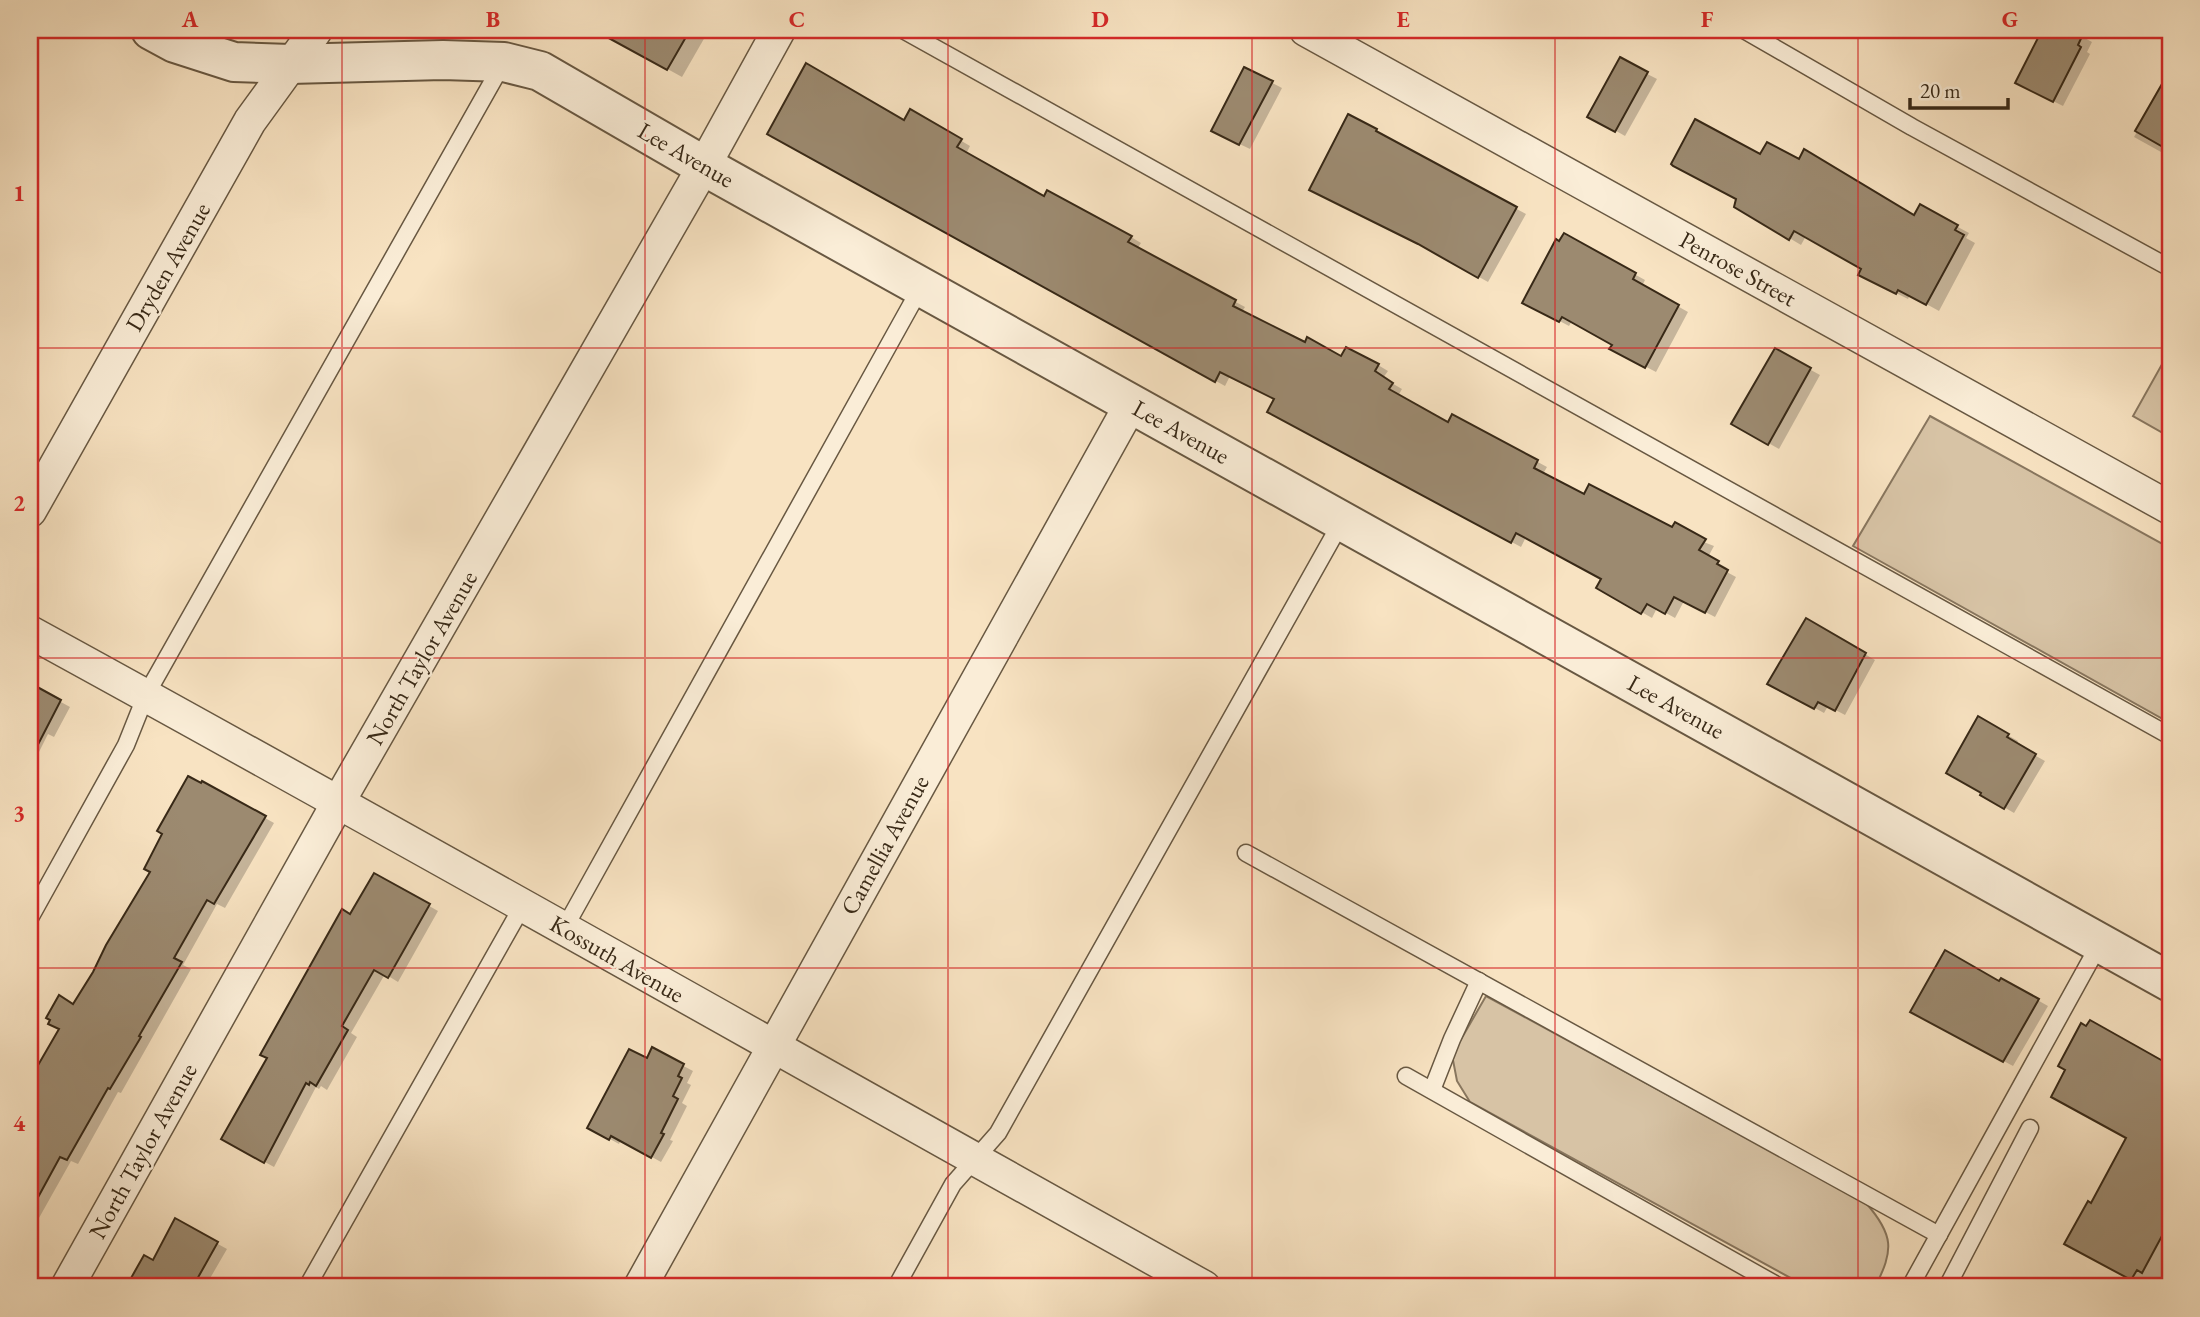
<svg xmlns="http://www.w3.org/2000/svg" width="2200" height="1317" font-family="'EB Garamond',serif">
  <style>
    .green { fill: #d7c3a5; stroke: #88765e; stroke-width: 2 }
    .shadow { fill: #0003 }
    .building { fill: #9c8a70; stroke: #382917; stroke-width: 2 }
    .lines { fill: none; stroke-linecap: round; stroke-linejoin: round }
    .service-casing { stroke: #685842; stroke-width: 19 }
    .minor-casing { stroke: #685842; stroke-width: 35 }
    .tertiary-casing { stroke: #685842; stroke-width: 42 }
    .service { stroke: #faedd7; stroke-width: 16 }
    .minor { stroke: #faedd7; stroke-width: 32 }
    .tertiary { stroke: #faedd7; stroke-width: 38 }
    .grid { fill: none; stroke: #d62828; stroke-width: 2; stroke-opacity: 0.55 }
    .labels { text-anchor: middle; stroke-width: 5; stroke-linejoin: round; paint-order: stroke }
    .street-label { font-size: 24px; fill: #382917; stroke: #faedd7 }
    .neatline { fill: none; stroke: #d62828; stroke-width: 2.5 }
    .grid-label { font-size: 23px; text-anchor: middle; font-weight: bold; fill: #d62828 }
  </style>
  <rect width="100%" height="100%" fill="#f8e3c2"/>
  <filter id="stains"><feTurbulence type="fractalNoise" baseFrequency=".00286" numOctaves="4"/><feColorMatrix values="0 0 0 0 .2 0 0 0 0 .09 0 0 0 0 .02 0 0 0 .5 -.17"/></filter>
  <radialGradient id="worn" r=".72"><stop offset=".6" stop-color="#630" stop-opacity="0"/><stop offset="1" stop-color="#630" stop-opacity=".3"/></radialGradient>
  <g class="green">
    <polygon points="2170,350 2170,437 2133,416"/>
    <polygon points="1930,416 2170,548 2170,723 1853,546"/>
    <path d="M1486,996L1866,1203C1894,1235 1894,1250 1875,1287H1807L1470,1102L1457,1081L1452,1055Z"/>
  </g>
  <g class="shadow">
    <polygon points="597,30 709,30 682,77"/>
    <polygon points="2044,30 2070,30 2092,42 2087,52 2090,54 2063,106 2017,83"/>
    <polygon points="1620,60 1657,79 1625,136 1590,116"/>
    <polygon points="1245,69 1282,88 1250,149 1223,136"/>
    <polygon points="2160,91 2170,96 2170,157 2134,137"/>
    <polygon points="911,111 970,146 966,154 1044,199 1131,237 1141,243 1137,249 1245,307 1242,312 1305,345 1341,358 1378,365 1388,371 1383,378 1402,389 1398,396 1448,424 1453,416 1547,467 1543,474 1585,496 1714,546 1708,557 1727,568 1725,571 1736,577 1715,617 1684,601 1675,618 1657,608 1652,618 1598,587 1603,579 1526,537 1521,547 1269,412 1276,399 1230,376 1225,386 769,133 905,122"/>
    <polygon points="1349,116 1386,136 1385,138 1526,214 1488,282 1429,249"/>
    <polygon points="1761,157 1915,217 1921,207 1969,233 1966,238 1975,243 1939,311 1910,295 1908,299 1872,281 1864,268 1806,236 1801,245 1736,206"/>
    <polygon points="1564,235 1645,280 1642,286 1688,312 1656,372 1612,349 1614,344 1572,321 1569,326 1524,302"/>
    <polygon points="1775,350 1820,375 1779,449 1733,423"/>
    <polygon points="1807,620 1875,660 1845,715 1828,706 1824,713 1770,683"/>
    <polygon points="30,685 70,707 54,737 48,734 30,770"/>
    <polygon points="1979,719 2018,741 2016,745 2045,761 2014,813 1982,794"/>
    <polygon points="203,783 274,823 225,908 217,904 183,965 191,969 121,1093 118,1092 78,1164 71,1161 30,1234 30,1079"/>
    <polygon points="375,875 438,911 398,982 385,974 351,1033 357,1037 327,1090 321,1086 319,1089 316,1087 274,1167 223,1139"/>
    <polygon points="2002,980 2048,1006 2013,1066 1912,1012 2000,984"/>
    <polygon points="653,1050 693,1071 687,1083 691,1085 682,1103 687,1106 670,1140 673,1141 661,1162 621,1140 619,1144 599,1133"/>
    <polygon points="2169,1061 2170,1264 2161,1282 2156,1279 2151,1287 2146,1287 2085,1254 2091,1205"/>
    <polygon points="176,1221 227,1249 205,1287 128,1287 145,1257 154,1262"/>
  </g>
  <g class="building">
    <polygon points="594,30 690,30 667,70"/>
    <polygon points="2042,30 2085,30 2078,45 2081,47 2053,102 2015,83"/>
    <polygon points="1620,57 1648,72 1615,132 1587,117"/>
    <polygon points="806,63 904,120 910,109 962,139 957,147 1044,196 1047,190 1132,236 1128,242 1236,300 1233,306 1305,342 1307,337 1341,356 1346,347 1379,364 1375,371 1393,383 1389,389 1448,422 1452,414 1538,460 1534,468 1584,494 1589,484 1672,527 1675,522 1706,539 1699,550 1719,561 1717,564 1728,570 1705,613 1674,597 1665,614 1647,604 1641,614 1596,588 1601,579 1516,533 1511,543 1267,412 1274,399 1220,372 1215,382 767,134"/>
    <polygon points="1244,67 1273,81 1239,145 1211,131"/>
    <polygon points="2170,70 2170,151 2135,131"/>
    <polygon points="1348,114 1377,129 1376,131 1517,207 1478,278 1418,244 1309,190"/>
    <polygon points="1695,119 1760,154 1767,142 1799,159 1804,149 1914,215 1920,204 1958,225 1955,230 1964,235 1926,305 1898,290 1896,294 1858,275 1861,269 1794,231 1789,240 1734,207 1736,199 1673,166 1671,164"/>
    <polygon points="1564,233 1636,273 1633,279 1679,305 1645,368 1609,349 1612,345 1562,317 1559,322 1522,303 1556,239 1559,241"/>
    <polygon points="1775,348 1811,368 1768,445 1731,424"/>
    <polygon points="1806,618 1866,653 1835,711 1818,702 1814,709 1767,684"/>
    <polygon points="30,683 61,700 30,760"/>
    <polygon points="1978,716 2009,734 2007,737 2036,754 2004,809 1980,795 1981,793 1946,773"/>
    <polygon points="188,776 201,783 202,781 266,816 214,904 207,900 174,958 182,962 139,1036 141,1037 110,1089 108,1088 67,1160 60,1157 30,1212 30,1079 59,1029 48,1024 50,1020 46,1018 59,995 73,1004 93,972 106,945 150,872 144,869 162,834 157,831"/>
    <polygon points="374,873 430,904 388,978 374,970 342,1026 348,1030 316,1086 310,1082 309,1085 306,1083 264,1163 221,1139 267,1058 260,1055 342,909 350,914"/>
    <polygon points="1945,950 1999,981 2001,978 2039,999 2003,1062 1910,1012"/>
    <polygon points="2090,1020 2170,1065 2170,1221 2142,1273 2137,1270 2131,1280 2064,1244 2088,1201 2091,1203 2126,1138 2051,1097 2065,1070 2058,1066 2081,1023 2086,1026"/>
    <polygon points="652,1047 684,1064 678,1076 682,1078 673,1096 678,1099 661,1133 664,1134 651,1158 611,1136 609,1140 587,1128 629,1049 647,1058"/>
    <polygon points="175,1218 218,1242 196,1281 208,1287 126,1287 144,1255 153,1260"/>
  </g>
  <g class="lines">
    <defs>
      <g id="service">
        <polyline points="903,30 2170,736"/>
        <polyline points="1744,30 1912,127 2170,268"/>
        <polyline points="1246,853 1939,1235"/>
        <polyline points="30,918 126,745 146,695 503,63"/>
        <polyline points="564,929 921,287"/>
        <polyline points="1406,1076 1780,1287"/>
        <polyline points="1432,1090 1452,1039 1479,981"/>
        <polyline points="307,1287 523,905"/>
        <polyline points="896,1287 953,1184 998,1133 1342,521"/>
        <polyline points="1910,1287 2100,943"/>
        <polyline points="1947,1287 2030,1128"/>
      </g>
      <g id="minor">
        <polyline points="1306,30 2170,508"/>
        <polyline points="30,511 250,121 316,30"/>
        <path d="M30,632C423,847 812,1069 1204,1287"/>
        <polyline points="67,1287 339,801 704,166 779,30"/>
        <polyline points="640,1287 1131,404"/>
      </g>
      <polyline id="tertiary" points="151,30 175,43 234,62 290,64 443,60 504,62 540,71 704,166 2170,982"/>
    </defs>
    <use href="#service" class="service-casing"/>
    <use href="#minor" class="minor-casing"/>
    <use href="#tertiary" class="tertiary-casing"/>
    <use href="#service" class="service"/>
    <use href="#minor" class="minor"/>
    <use href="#tertiary" class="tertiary"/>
  </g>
  <path class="grid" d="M342,30V1287M645,30V1287M948,30V1287M1252,30V1287M1555,30V1287M1858,30V1287M30,348H2170M30,658H2170M30,968H2170"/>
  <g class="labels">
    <g class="street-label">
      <text transform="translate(686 155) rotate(30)" y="8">Lee Avenue</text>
      <text transform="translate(168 267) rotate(-60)" y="8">Dryden Avenue</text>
      <text transform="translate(1738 269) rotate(29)" y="8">Penrose Street</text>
      <text transform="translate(1181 432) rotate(29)" y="8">Lee Avenue</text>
      <text transform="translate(422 658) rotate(-60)" y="8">North Taylor Avenue</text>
      <text transform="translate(1676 707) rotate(29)" y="8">Lee Avenue</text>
      <text transform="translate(885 845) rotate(-61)" y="8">Camellia Avenue</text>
      <text transform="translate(617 959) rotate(30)" y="8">Kossuth Avenue</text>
      <text transform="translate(143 1151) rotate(-61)" y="8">North Taylor Avenue</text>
    </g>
  </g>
  <rect width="2200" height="1317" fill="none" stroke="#f8e3c2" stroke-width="77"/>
  <path d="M1910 98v10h98v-10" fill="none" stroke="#382917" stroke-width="3.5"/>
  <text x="1920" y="98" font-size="21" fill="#382917" stroke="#faedd7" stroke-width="5" paint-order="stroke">20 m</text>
  <rect x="38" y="38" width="2124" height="1240" class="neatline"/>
  <g class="grid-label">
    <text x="190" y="27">A</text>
    <text x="493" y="27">B</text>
    <text x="797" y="27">C</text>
    <text x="1100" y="27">D</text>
    <text x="1403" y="27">E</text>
    <text x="1707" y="27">F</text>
    <text x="2010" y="27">G</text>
    <text x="19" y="201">1</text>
    <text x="19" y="511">2</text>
    <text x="19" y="821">3</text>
    <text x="19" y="1131">4</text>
  </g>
  <rect width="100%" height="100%" filter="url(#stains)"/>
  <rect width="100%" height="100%" fill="url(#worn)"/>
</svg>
